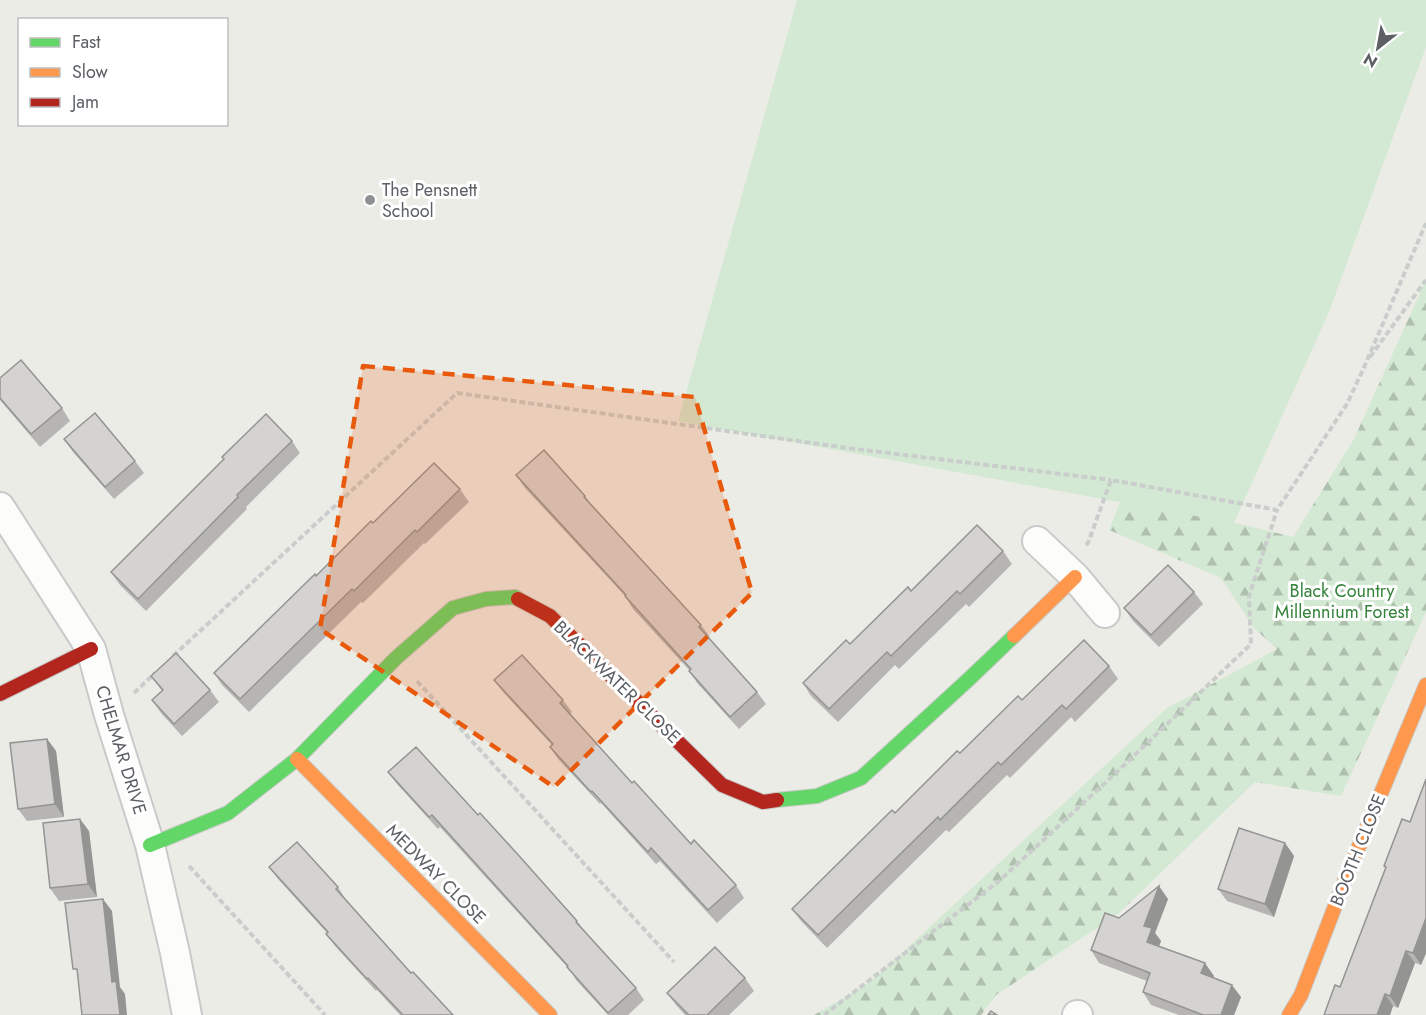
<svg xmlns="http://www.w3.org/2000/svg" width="1426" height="1015" font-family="Jost,sans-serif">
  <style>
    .forest { fill: url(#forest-firs) }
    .green { fill: #d4e9d3 }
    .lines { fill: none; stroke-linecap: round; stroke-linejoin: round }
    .street-casing { stroke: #c9c9c9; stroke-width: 32 }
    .fast-casing { stroke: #c8c9c7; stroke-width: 16 }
    .slow-casing { stroke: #c8c9c7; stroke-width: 16 }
    .jam-casing { stroke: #c8c9c7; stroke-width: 16 }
    .path { stroke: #c9cdcb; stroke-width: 4; stroke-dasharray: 6 3; stroke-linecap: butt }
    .street { stroke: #fcfcfb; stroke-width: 28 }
    .fast { stroke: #63d668; stroke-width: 14 }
    .slow { stroke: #ff974d; stroke-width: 14 }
    .jam { stroke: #b3261e; stroke-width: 14 }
    .wall { fill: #b6b5b4 }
    .shaded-wall { fill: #949492 }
    .building { fill: #d4d3d1; stroke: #949492; stroke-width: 1.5 }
    .marked { fill: #e8590c; fill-opacity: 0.2; stroke: #e8590c; stroke-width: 4.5; stroke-dasharray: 12 8; stroke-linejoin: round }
    .poi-dot { fill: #8e9192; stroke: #fff; stroke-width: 2 }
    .labels { text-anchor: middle; stroke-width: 6; stroke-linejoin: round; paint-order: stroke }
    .poi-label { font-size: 18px; fill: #5c6065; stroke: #fff; text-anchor: start }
    .park-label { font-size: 18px; fill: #35833b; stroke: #fff }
    .street-label { font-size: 18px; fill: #5c6065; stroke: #fff }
  </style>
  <defs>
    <pattern id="forest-firs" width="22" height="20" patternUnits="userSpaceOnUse" patternTransform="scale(1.5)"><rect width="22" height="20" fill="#d4e9d3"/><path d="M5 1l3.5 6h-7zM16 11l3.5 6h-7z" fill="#afc0af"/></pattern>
  </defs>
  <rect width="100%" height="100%" fill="#ecece7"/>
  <polygon class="forest" points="1426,280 1426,612 1341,796 1255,782 1118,914 996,995 981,1015 814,1015 869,983 1167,708 1277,649 1254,628 1221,578 1109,530 1123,495 1293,537 1354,439"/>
  <polygon class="green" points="797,0 1426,0 1426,47 1329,312 1234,523 678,421"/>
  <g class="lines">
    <defs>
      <g id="street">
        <polyline points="0,507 91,649 109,715 150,845 175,953 187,1015"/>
        <polyline points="1037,541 1075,577 1105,613"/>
        <polyline points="1077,1015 1078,1015"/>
      </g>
      <g id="fast">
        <polyline points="777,800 817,796 861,778 969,679 1014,636"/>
        <polyline points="150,845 228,813 297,759 396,658 453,608 486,599 515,597 518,599"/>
      </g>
      <g id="slow">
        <polyline points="1014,636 1075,577"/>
        <polyline points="297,759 550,1015"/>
        <polyline points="1289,1015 1301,995 1345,880 1426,685"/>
      </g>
      <g id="jam">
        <polyline points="518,599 550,616 722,785 763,802 777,800"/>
        <polyline points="0,694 91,649"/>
      </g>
    </defs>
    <use href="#street" class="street-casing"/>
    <use href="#fast" class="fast-casing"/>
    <use href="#slow" class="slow-casing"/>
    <use href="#jam" class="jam-casing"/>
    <g class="path">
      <polyline points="1370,357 1426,280"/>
      <polyline points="1086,545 1088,543 1111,480 1277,510 1347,404 1366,363 1426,223"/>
      <polyline points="173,656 457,393 855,449 1111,480"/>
      <polyline points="417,681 674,962"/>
      <polyline points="134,693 155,673"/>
      <polyline points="189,866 325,1015"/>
      <polyline points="824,1015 999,881 1119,770 1251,644 1249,596 1277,510"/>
    </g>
    <use href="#street" class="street"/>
    <use href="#fast" class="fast"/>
    <use href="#slow" class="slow"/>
    <use href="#jam" class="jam"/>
  </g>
  <g class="wall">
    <polygon points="0,378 62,408 70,421 40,447 0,400"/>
    <polygon points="64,439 135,461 144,473 114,499 73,452"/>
    <polygon points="292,441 300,453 246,507 247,509 146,611 120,585 111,572"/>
    <polygon points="516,475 585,496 591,504 701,625 710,637 709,638 757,692 766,704 739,729 698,684 689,671 690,671 633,609 625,596 525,488"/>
    <polygon points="460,489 469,502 425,544 424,543 363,603 361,602 249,712 222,685 214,673 373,523"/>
    <polygon points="1003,551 1012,564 969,607 966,604 899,669 895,665 838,722 811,696 803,683 850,644 911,591"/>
    <polygon points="1194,592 1203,604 1159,647 1133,621 1124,608"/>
    <polygon points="1109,666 1118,679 1075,722 1071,717 1010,778 1007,775 949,832 946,830 827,948 801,921 792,909 960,753 1022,700"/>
    <polygon points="151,676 210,690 219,702 182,736 161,713 152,700 162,691"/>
    <polygon points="494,680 563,700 572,712 570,714 632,783 691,844 736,885 744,898 717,923 660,861 656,864 601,803 600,804 558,759 550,747 552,745 503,692"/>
    <polygon points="47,739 56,751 64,817 27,821 18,809"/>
    <polygon points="388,772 478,815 577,921 586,933 636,988 644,1000 628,1015 608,1015 576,980 570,970 440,827 438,829 397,784"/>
    <polygon points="1426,779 1426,953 1421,965 1415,963 1398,1008 1393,1006 1390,1015 1324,1015 1340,987 1386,869 1384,866 1410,822"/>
    <polygon points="89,831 97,897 59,901 50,888"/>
    <polygon points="1285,843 1294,856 1274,917 1227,901 1218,889"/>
    <polygon points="269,867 338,887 346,900 411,973 453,1015 400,1015 377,990 376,991 335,946 326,934 327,933 278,879"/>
    <polygon points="1168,899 1155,933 1161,941 1159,946 1214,976 1213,978 1241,997 1234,1015 1179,1015 1151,1005 1143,992 1147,981 1099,963 1091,950 1119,918"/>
    <polygon points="745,978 754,991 729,1015 685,1015 676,1005 667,993"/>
  </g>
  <g class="shaded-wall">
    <polygon points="47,739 56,751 64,817 55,804"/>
    <polygon points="80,819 89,831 97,897 88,884"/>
    <polygon points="1285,843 1294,856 1274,917 1265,904"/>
    <polygon points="1159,886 1168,899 1155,933 1161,941 1156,954 1147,942 1144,926"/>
    <polygon points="103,899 112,911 120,987 125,994 127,1015 120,1015 112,982"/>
    <polygon points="1426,918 1426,953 1421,965 1413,953"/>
    <polygon points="1406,951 1415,963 1398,1008 1390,996"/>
    <polygon points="1205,963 1214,976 1210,986 1201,973"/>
    <polygon points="1232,985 1241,997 1234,1015 1221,1015"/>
    <polygon points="1385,994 1393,1006 1390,1015 1377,1015"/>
  </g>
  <g class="building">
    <polygon points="21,360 62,408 31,434 0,398 0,378"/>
    <polygon points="95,413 135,461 105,487 64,439"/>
    <polygon points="266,414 292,441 237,495 238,497 138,599 111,572 224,459 222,457"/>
    <polygon points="544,450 585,496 584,497 701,625 699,627 757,692 730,717 689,671 691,669 625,596 626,595 516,475"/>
    <polygon points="434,463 460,489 417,532 415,530 354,591 352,589 240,699 214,673 315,574 316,576 371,521 373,523"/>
    <polygon points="977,525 1003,551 960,594 957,591 891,656 887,652 829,709 803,683 846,640 850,644 908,587 911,591"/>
    <polygon points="1168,565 1194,592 1151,635 1124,608"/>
    <polygon points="1084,640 1109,666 1066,709 1062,705 1001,765 998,762 940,820 938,817 818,935 792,909 892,810 895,813 957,751 960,753 1018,696 1022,700"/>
    <polygon points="176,653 210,690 174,724 152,700 163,690 151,676"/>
    <polygon points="522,655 563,700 560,703 632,783 634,781 691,844 694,840 736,885 708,910 651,848 648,852 592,791 591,792 550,747 553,744 494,680"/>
    <polygon points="47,739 55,804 18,809 10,743"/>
    <polygon points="416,747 478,815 480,813 521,858 577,921 576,922 636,988 608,1013 567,967 568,966 432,815 429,817 388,772"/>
    <polygon points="1426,779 1426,918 1413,953 1406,951 1390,996 1385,994 1377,1015 1324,1015 1335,985 1340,987 1386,867 1384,866 1402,819 1410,822"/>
    <polygon points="80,819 88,884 50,888 43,823"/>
    <polygon points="1239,828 1285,843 1265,904 1218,889"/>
    <polygon points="297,842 338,887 336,889 411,973 413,972 453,1015 403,1015 368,978 367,979 326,934 328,932 269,867"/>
    <polygon points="1159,886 1144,926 1152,928 1147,942 1205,963 1201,973 1232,985 1221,1015 1203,1015 1143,992 1150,973 1091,950 1105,913 1119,918"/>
    <polygon points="103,899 112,982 116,981 120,1015 82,1015 77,969 73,969 65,903"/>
    <polygon points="715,947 745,978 707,1015 689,1015 667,993"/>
    <polygon points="991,1011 997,1015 988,1015"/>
  </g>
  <path class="marked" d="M363,366L695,397L752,593L554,787L320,629Z"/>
  <circle class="poi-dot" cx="370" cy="200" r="6"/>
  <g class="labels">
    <g class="poi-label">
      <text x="382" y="196">The Pensnett<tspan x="382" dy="21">School</tspan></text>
    </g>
    <g class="park-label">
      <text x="1342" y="597">Black Country<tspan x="1342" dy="21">Millennium Forest</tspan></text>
    </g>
    <g class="street-label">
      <text transform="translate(617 682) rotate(44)" y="6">BLACKWATER CLOSE</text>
      <text transform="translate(121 750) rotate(73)" y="6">CHELMAR DRIVE</text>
      <text transform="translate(1358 850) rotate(-68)" y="6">BOOTH CLOSE</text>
      <text transform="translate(436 874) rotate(45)" y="6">MEDWAY CLOSE</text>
    </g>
  </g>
  <rect x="18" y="18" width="210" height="108" fill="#ffffff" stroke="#bebfc1" stroke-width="1.5"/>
  <rect x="30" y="38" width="30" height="9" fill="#63d668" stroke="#bebfc1" stroke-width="1.5"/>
  <text x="72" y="48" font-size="18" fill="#5c6065">Fast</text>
  <rect x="30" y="68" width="30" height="9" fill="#ff974d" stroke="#bebfc1" stroke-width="1.5"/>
  <text x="72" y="78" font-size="18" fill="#5c6065">Slow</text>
  <rect x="30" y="98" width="30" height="9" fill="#b3261e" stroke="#bebfc1" stroke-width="1.5"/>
  <text x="72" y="108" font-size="18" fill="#5c6065">Jam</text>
  <g transform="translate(1378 48) rotate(211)" stroke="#ffffff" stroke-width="4.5" paint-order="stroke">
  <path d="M0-4.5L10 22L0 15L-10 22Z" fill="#5c6065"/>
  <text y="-9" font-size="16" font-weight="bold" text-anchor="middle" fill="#5c6065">N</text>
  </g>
</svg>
